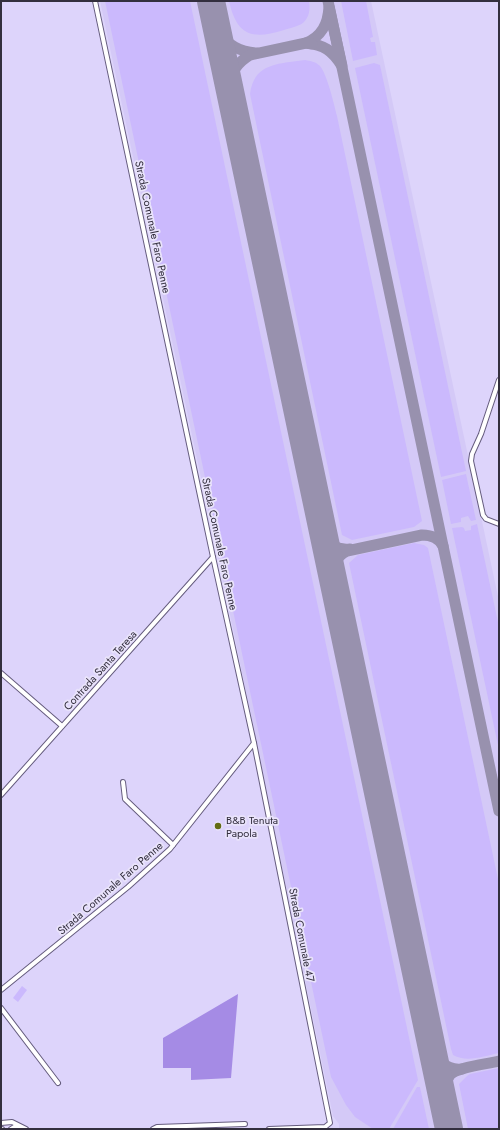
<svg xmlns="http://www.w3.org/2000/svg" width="500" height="1130" font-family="Jost,sans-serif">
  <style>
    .built { fill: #d4c9f7 }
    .green { fill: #cbb9fd }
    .forest { fill: #a58be5 }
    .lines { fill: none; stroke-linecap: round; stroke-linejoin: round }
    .taxiway { stroke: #9891ae; stroke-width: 11 }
    .runway { stroke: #9891ae; stroke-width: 28 }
    .street-casing { stroke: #655c7e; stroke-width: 6 }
    .street { stroke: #fff; stroke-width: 4 }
    .poi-dot { fill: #636c13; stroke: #e9e3fb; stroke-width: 1.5 }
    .labels { text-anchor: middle; stroke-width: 3.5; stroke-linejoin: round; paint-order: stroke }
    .street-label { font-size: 11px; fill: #332f3e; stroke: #e9e3fb }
    .poi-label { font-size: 11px; fill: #332f3e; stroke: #e9e3fb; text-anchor: start }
  </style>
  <rect width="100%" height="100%" fill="#ddd4fb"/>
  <polygon class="built" points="100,1 371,1 499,601 499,1129 328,1129 339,1129 339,1124 333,1116 233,629"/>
  <g class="green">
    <polygon points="105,1 190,1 418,1080 389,1129 373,1129 355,1117 346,1105 331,1077"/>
    <path d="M229,1H309C310,8 310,16 304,22C300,26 290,28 284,30C252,40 237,36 229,1Z"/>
    <polygon points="341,1 366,1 373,37 370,38 371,42 375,42 377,55 353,61"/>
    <path d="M305,60C311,61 316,62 320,66C327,74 334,104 337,116L422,521L414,527L352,540L342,535L250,94C254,62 280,64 305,60Z"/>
    <polygon points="374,63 380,65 466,471 441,477 355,68"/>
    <polygon points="466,474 476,520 471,521 468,516 461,518 461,522 451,524 442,480"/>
    <polygon points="477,524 499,627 499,750 452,528 462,527 464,528 465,531 471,530 471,526"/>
    <path d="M414,543L424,545L428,548L499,884V1053C484,1056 467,1063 453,1055L451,1049L349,563L358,555Z"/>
    <polygon points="22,986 27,990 18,1002 13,998"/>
    <polygon points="499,1068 499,1129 468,1129 459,1084 467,1076 470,1074"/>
    <polygon points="417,1087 420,1087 429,1129 393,1129"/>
  </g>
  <polygon class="forest" points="238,994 231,1078 191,1080 191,1068 163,1068 163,1038"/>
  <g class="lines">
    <g class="taxiway">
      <polyline points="328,1 499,811"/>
      <path d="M329,7L342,66C332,50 324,45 306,43C322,36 328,24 329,7Z"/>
      <path d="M217,32C229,45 239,52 257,53"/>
      <path d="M229,87C230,73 238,62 250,55L306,43L312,44"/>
      <path d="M322,525C328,540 332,551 350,549"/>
      <path d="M334,582C333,569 334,557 347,551L422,535C431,535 439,538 443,546"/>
      <path d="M430,1040C437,1056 442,1071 462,1069"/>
      <path d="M444,1106C444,1096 444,1084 450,1075C457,1067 488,1064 499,1061"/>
    </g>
    <polyline class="runway" points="211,1 449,1129"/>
    <defs>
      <g id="street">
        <polyline points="95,1 213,557 254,743 330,1123 325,1127 269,1129"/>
        <polyline points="499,380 481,434 472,454 471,461 483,515 486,519 499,524"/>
        <polyline points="1,673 62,726"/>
        <polyline points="123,782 125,799 173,845"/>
        <polyline points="1,795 213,557"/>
        <polyline points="1,990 128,887 170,849 254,743"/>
        <polyline points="1,1008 58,1083"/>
        <polyline points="1,1123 12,1122 26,1129"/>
        <polyline points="1,1129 2,1129"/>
        <polyline points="11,1129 16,1126 21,1128"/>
        <polyline points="153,1129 157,1127 245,1124"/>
      </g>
    </defs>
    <use href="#street" class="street-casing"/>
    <use href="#street" class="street"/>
  </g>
  <circle class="poi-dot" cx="218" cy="826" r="4"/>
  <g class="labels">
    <g class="street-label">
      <text transform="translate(153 227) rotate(78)" y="4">Strada Comunale Faro Penne</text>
      <text transform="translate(220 544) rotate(78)" y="4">Strada Comunale Faro Penne</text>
      <text transform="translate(100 670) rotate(-48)" y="4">Contrada Santa Teresa</text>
      <text transform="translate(110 888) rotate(-41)" y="4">Strada Comunale Faro Penne</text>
      <text transform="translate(302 935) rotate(79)" y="4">Strada Comunale 47</text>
    </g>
    <g class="poi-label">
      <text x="226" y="824">B&amp;B Tenuta<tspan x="226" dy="13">Papola</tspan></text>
    </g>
  </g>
  <rect width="500" height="1130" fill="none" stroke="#332f3e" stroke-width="4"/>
</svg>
